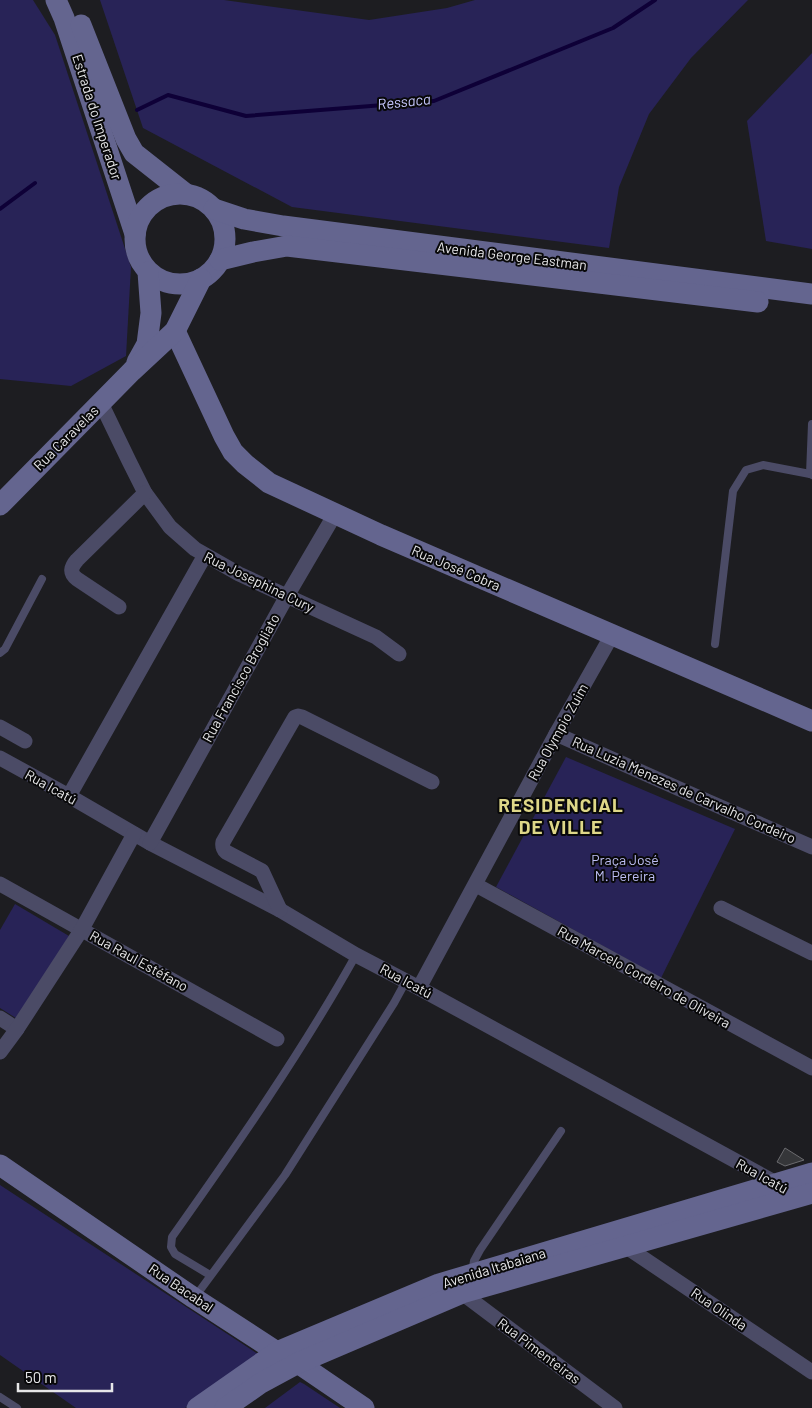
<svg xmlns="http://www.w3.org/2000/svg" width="812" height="1408" font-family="Barlow,sans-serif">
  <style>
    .green { fill: #282357 }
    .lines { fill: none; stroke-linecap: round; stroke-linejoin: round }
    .stream { stroke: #0e0037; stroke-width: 4 }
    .building { fill: #353639; stroke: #6b6b6f }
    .lane { stroke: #4b4b66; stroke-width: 8 }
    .street { stroke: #4b4b66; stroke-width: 15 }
    .secondary { stroke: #64658f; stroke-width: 21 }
    .labels { text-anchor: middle; stroke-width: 4; stroke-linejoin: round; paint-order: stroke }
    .street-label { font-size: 14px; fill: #e6e6e8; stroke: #080809 }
    .park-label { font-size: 14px; fill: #bebff5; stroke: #080809 }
    .water-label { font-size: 15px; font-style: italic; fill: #c6c7fe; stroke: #080809 }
    .district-label { font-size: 19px; font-weight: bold; letter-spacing: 1px; fill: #ded788; stroke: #080809 }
  </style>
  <rect width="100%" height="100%" fill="#1d1d21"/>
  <g class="green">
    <polygon points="0,0 33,0 55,35 131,267 126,356 71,386 0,379"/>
    <polygon points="100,0 224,0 369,20 447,8 475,0 748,0 691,58 649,114 619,187 609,248 292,207 143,128"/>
    <polygon points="812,53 812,249 766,241 747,121"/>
    <polygon points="566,757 735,829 661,978 496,887"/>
    <polygon points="15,904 69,936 19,1020 0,1008 0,930"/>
    <polygon points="0,1185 258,1354 259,1354 185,1408 76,1408 0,1355"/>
    <polygon points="300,1382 304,1384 340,1408 265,1408"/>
  </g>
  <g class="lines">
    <g class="stream">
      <polyline points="137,110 168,95 246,116 434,101 613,28 655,0"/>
      <polyline points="0,209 35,183"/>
    </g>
  </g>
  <polygon class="building" points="785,1148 804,1160 785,1166 777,1162"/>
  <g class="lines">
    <g class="lane">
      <polyline points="812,424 810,474 812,475"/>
      <polyline points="715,644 733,491 746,470 763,465 810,474"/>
      <polyline points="0,653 5,649 42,579"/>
      <polyline points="472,1272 474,1261 480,1250 561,1131"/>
      <path d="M210,1275L175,1254L171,1247L172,1237C237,1145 301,1053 356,955"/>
      <polyline points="195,1297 285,1175 394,1003 406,981"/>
      <polyline points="0,1397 17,1408"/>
    </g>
    <g class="street">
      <polyline points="101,403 129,461 145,493 170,527 195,549 239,574 376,637 399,654"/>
      <path d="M119,607L77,579C69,573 71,567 77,560L145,493"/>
      <polyline points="0,727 25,741"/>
      <polyline points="556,734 684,791 812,847"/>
      <polyline points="0,758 69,796 150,843 280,910 356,955 419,988 778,1184"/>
      <polyline points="69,796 205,555"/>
      <polyline points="150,843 287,596 335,514"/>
      <polyline points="0,884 277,1039"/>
      <polyline points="476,885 812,1068"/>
      <polyline points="721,908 812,953"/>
      <path d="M280,910L262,871L226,852C223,849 222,847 223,842L295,717L298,716L302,717L432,782"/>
      <polyline points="419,988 556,734 612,635"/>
      <polyline points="0,1018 17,1029"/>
      <polyline points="0,1052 17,1029 82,929 134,834"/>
      <polyline points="625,1246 812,1372"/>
      <polyline points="459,1287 462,1293 615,1408"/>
    </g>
    <g class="secondary">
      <polyline points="56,0 64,18 135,234"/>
      <polyline points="81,25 126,139 134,153 186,194"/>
      <circle cx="180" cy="239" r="45"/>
      <polyline points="214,209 244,219 283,226 812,294"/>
      <polyline points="220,260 253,252 287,246 758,302"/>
      <polyline points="175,331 224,436 233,452 245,464 269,483 381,535 812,721"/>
      <polyline points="137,362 147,344 151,313 148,272"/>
      <polyline points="0,505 132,371 175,331 201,279"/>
      <polyline points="0,1165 194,1298 277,1352 298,1363 364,1408"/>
      <polyline points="197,1408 277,1352 439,1284 812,1173"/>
      <polyline points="225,1408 261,1383 298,1363 462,1293 812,1193"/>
    </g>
  </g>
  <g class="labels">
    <g class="street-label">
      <text transform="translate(97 117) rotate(72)" y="5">Estrada do Imperador</text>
      <text transform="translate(512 256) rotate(7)" y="5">Avenida George Eastman</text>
      <text transform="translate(66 438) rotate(-45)" y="5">Rua Caravelas</text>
      <text transform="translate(456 568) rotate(23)" y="5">Rua José Cobra</text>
      <text transform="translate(259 582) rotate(26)" y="5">Rua Josephina Cury</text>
      <text transform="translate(241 678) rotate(-61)" y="5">Rua Francisco Brogliato</text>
      <text transform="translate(558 732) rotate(-61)" y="5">Rua Olympio Zuim</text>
      <text transform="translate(51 787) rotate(29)" y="5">Rua Icatú</text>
      <text transform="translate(684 790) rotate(24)" y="5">Rua Luzia Menezes de Carvalho Cordeiro</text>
      <text transform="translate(139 961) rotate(29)" y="5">Rua Raul Estéfano</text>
      <text transform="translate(644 977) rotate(29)" y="5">Rua Marcelo Cordeiro de Oliveira</text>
      <text transform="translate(406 981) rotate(28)" y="5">Rua Icatú</text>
      <text transform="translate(762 1176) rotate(29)" y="5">Rua Icatú</text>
      <text transform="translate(494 1268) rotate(-17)" y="5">Avenida Itabaiana</text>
      <text transform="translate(181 1288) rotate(34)" y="5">Rua Bacabal</text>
      <text transform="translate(719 1309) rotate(34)" y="5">Rua Olinda</text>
      <text transform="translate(539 1351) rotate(37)" y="5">Rua Pimenteiras</text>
    </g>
    <g class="park-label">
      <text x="625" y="865">Praça José<tspan x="625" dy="16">M. Pereira</tspan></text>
    </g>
    <g class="water-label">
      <text transform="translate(404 102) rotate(-6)" y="5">Ressaca</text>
    </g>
    <g class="district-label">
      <text x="561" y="812">RESIDENCIAL<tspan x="561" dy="22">DE VILLE</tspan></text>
    </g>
  </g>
  <path d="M18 1383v8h94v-8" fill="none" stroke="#e6e6e8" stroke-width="2.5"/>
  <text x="25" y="1383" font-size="15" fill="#e6e6e8" stroke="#080809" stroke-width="4" paint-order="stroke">50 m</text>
</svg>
